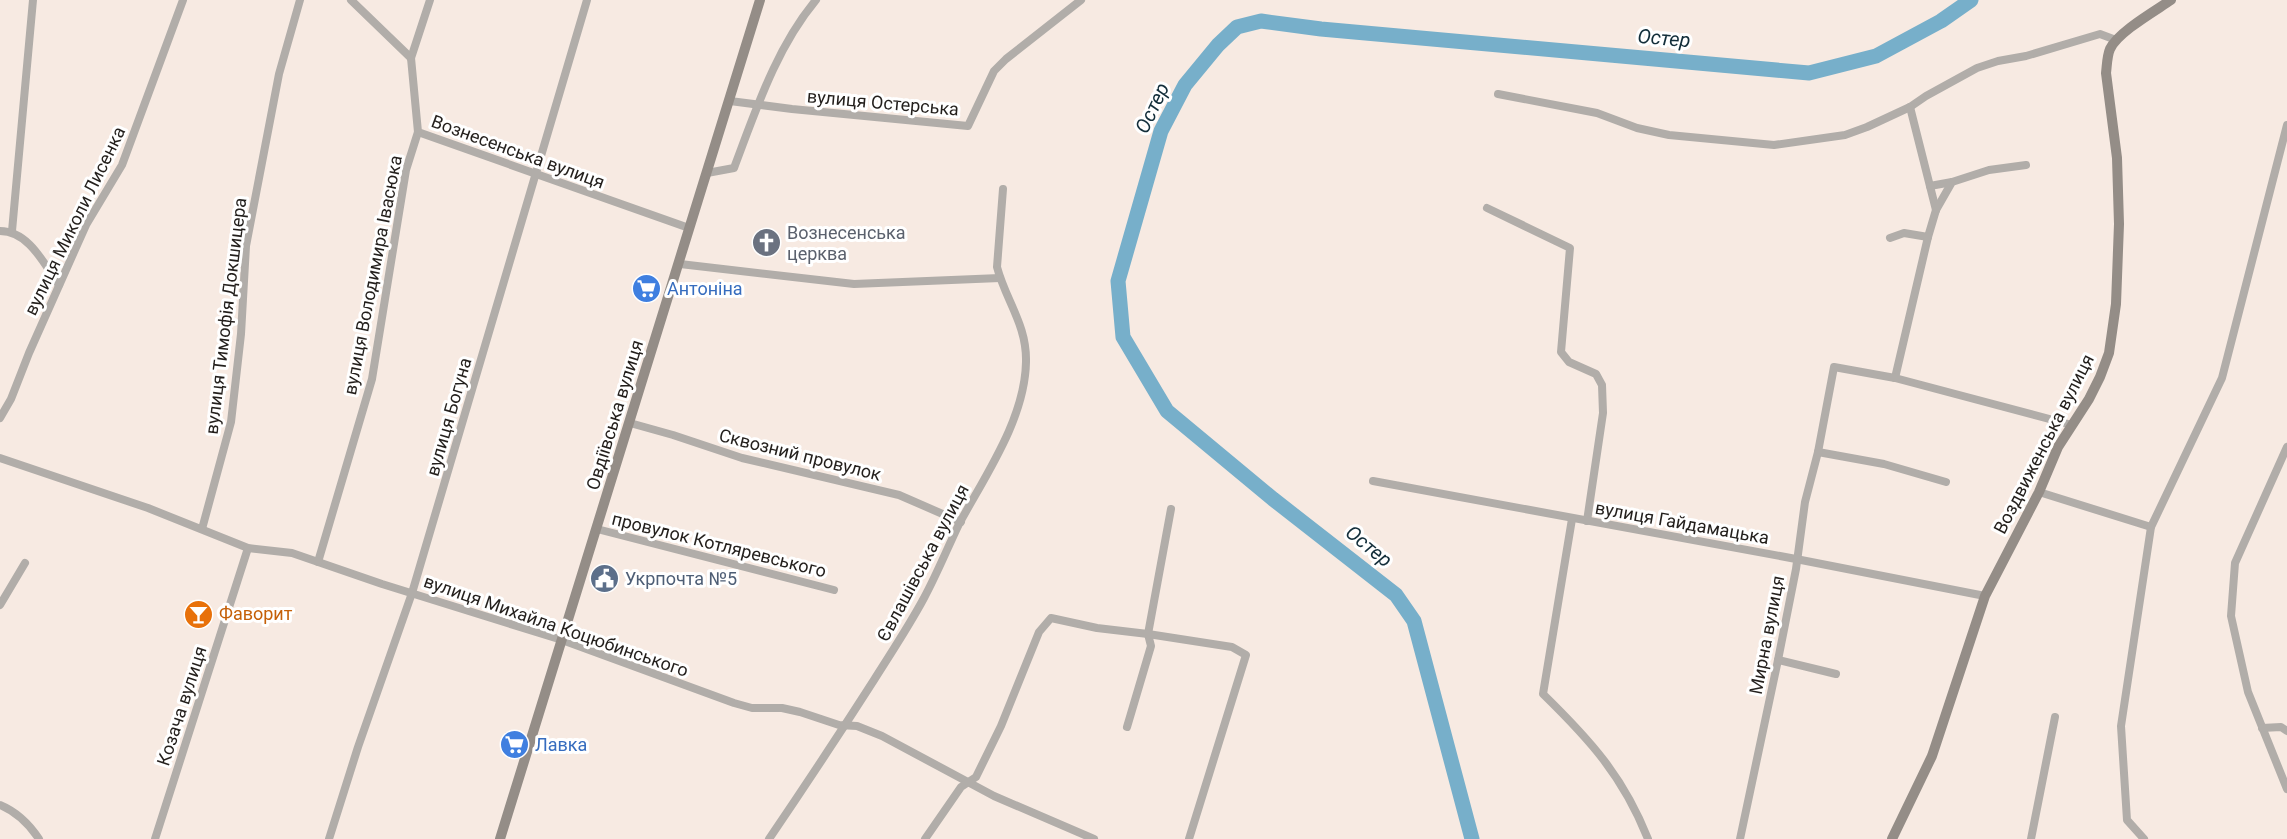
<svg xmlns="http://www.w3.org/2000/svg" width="2287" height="839" font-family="Roboto,sans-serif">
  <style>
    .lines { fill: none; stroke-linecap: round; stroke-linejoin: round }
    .river { stroke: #77afca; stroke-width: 15 }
    .street { stroke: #b1ada9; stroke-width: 8 }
    .secondary { stroke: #948d87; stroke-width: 10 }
    .labels { text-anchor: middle; stroke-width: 6; stroke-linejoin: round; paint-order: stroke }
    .street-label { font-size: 18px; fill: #231f1c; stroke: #fff }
    .worship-label { font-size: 18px; fill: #5b616d; stroke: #fff; text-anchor: start }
    .shop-label { font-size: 18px; fill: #366cbe; stroke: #fff; text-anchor: start }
    .service-label { font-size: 18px; fill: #4e5e75; stroke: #fff; text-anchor: start }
    .food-label { font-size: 18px; fill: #c56008; stroke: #fff; text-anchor: start }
    .water-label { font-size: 20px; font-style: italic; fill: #122d39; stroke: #fff }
  </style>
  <rect width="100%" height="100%" fill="#f7eae2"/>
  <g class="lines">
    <polyline class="river" points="1472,839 1414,621 1396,595 1273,499 1167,411 1123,337 1118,281 1161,131 1185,85 1218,45 1237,27 1261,21 1321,29 1809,73 1876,56 1941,21 1971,0"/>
    <g class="street">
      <polyline points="351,0 411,58 418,132 689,228"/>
      <polyline points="411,58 430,0"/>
      <polyline points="1498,94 1597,113 1637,128 1669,135 1774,145 1845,135 1867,127 1910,107 1926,96 1977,68 1998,61 2026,56 2100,34 2116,40"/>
      <polyline points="730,101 792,109 968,126 994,71 1006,59 1081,0"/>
      <polyline points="1910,107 1936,210"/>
      <path d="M707,173L734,168C756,110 776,48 816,0"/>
      <polyline points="1930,186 1952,182"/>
      <polyline points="1487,208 1570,248 1561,352 1569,362 1596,374 1602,385 1603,413 1587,521"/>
      <path d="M0,231C29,231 44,264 59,285"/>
      <polyline points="12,231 33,0"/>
      <polyline points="1890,238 1904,233 1928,237"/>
      <polyline points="680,264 854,284 1000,278"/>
      <polyline points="1895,378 1928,237 1936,210 1952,182 1989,170 2026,165"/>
      <polyline points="0,418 11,399 29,353 86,225 122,165 183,0"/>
      <polyline points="630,423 673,435 742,458 899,495 961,522"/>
      <polyline points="2287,447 2235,563 2231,616 2248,692 2287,789"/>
      <polyline points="1818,452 1884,464 1946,482"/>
      <polyline points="0,458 148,508 248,548 292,553 382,584 562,640 734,703 752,708 782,708 800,712 839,725 857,726 882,736 994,796 1094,839"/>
      <polyline points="1373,481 1796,559 1985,596"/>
      <polyline points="2039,492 2151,527"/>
      <path d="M1572,519L1543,694C1590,740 1623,776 1648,839"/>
      <polyline points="202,529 231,422 241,334 246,246 279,74 300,0"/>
      <polyline points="597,529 834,590"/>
      <polyline points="318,562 372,379 406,170 418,132"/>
      <polyline points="0,605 25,563"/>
      <polyline points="1778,660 1836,674"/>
      <polyline points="1127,727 1151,646 1148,634 1171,509"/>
      <polyline points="2262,728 2281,727 2287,731"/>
      <path d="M0,805C17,812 29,824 39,839"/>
      <polyline points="155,839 248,548"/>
      <polyline points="329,839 358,747 412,593 587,0"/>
      <path d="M769,839C805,786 840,733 874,680C891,653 909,626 924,598C937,574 947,549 959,524C985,476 1025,419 1026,362C1027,325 1006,301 997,267L1003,189"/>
      <polyline points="925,839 961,787 976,777 1001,726 1039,632 1051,618 1097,628 1148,634 1232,647 1246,655 1189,839"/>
      <polyline points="1740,839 1778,660 1796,569 1805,502 1818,452 1834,367 1895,378 2072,425"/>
      <polyline points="2031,839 2055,717"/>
      <polyline points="2144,839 2127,820 2121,726 2151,527 2222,378 2287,125"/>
    </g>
    <g class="secondary">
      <polyline points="500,839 760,0"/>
      <path d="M1892,839L1932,756L1985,596L2039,492L2058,447L2089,399L2100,377L2109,353L2116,304L2119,224L2117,158L2106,73C2107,65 2107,56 2110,49C2118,32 2155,11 2171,0"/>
    </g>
  </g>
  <defs>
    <symbol id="church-disc" viewBox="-11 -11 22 22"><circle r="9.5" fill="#6b7280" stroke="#fff"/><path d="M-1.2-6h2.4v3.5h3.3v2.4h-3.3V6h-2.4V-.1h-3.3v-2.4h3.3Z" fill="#fff"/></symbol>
    <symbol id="supermarket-disc" viewBox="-11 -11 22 22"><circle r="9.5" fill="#3f7fe0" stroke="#fff"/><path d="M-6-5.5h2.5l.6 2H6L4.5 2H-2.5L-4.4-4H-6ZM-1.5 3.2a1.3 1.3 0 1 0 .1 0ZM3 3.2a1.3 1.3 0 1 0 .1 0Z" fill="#fff"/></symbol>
    <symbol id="civic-disc" viewBox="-11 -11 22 22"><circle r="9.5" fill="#5c6f8a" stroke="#fff"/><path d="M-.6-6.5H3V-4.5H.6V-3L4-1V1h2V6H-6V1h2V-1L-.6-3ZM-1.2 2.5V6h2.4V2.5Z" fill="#fff"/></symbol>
    <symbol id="bar-disc" viewBox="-11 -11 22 22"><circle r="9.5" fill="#e8710a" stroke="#fff"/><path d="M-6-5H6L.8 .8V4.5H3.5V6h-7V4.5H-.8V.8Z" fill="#fff"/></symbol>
  </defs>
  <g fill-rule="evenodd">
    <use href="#church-disc" x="750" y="226" width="33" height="33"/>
    <use href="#supermarket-disc" x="630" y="272" width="33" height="33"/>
    <use href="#civic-disc" x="588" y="562" width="33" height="33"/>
    <use href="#bar-disc" x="182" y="598" width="33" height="33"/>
    <use href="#supermarket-disc" x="498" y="728" width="33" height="33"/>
  </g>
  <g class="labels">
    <g class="street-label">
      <text transform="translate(883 103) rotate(5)" y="6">вулиця Остерська</text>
      <text transform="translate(518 152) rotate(20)" y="6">Вознесенська вулиця</text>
      <text transform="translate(75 221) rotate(-64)" y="6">вулиця Миколи Лисенка</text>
      <text transform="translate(373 275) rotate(-79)" y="6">вулиця Володимира Івасюка</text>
      <text transform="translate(226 316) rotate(-83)" y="6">вулиця Тимофія Докшицера</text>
      <text transform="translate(615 415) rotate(-73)" y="6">Овдіївська вулиця</text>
      <text transform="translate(449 417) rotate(-74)" y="6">вулиця Богуна</text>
      <text transform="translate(2044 444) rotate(-63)" y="6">Воздвиженська вулиця</text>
      <text transform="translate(800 455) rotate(14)" y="6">Сквозний провулок</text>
      <text transform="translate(1682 523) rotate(10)" y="6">вулиця Гайдамацька</text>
      <text transform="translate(719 545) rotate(14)" y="6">провулок Котляревського</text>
      <text transform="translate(923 563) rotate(-62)" y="6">Євлашівська вулиця</text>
      <text transform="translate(556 626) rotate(19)" y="6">вулиця Михайла Коцюбинського</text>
      <text transform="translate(1767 635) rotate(-79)" y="6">Мирна вулиця</text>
      <text transform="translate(182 706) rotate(-72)" y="6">Козача вулиця</text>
    </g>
    <g class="worship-label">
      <text x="787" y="239">Вознесенська<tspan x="787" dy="21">церква</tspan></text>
    </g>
    <g class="shop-label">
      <text x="667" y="295">Антоніна</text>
      <text x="535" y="751">Лавка</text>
    </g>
    <g class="service-label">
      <text x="625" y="585">Укрпочта №5</text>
    </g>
    <g class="food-label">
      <text x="219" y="620">Фаворит</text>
    </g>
    <g class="water-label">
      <text transform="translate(1664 38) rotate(5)" y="7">Остер</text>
      <text transform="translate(1152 108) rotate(-65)" y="7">Остер</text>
      <text transform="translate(1369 546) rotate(39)" y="7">Остер</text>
    </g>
  </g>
</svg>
